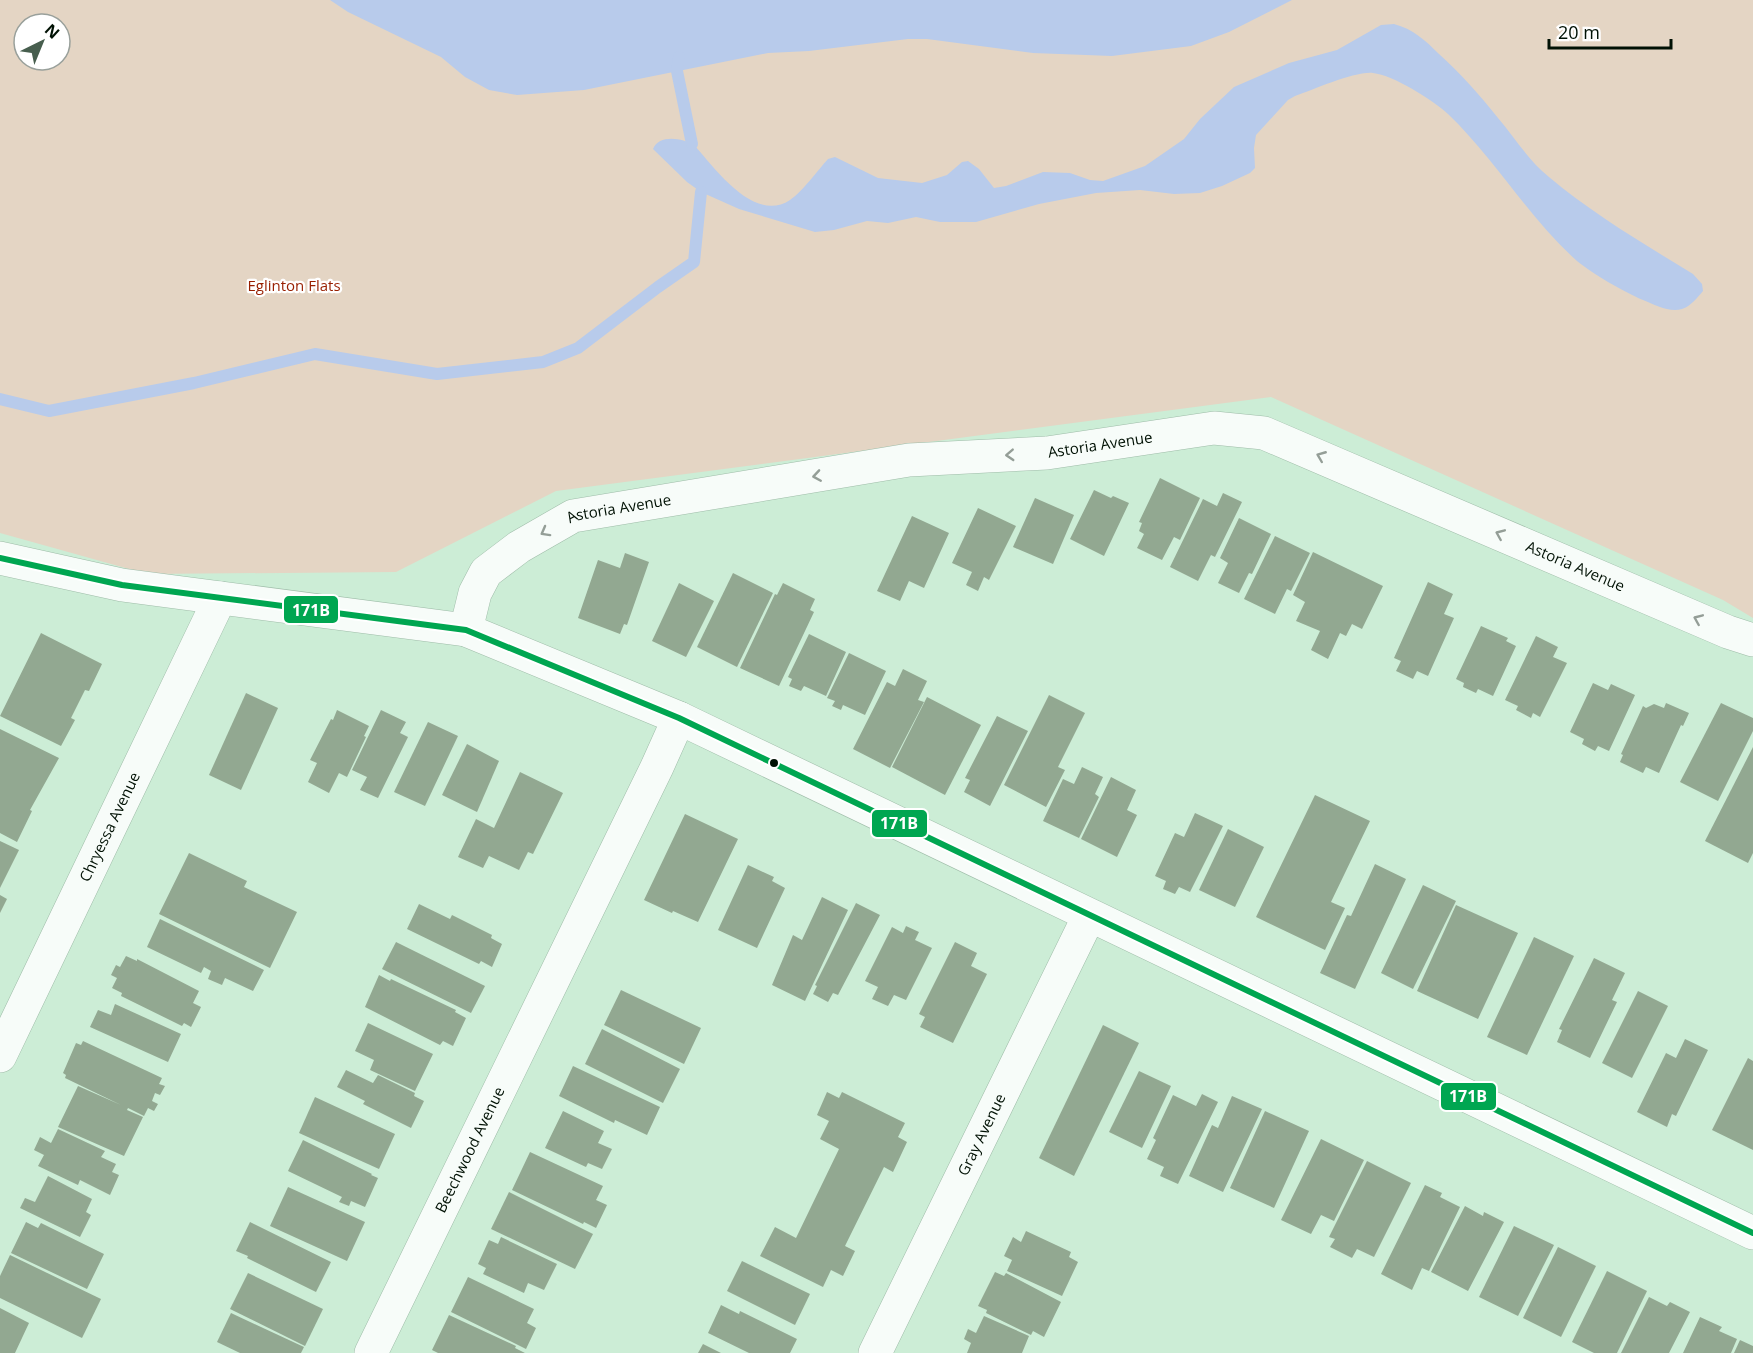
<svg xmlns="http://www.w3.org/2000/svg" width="1753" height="1353" font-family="'Open Sans',sans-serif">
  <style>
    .green { fill: #e4d5c4; fill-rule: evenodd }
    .water { fill: #b8cbeb }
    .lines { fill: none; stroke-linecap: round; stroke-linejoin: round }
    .stream { stroke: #b8cbeb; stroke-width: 12 }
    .building { fill: #92a891 }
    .minor-casing { stroke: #9ebca8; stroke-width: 34 }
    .minor { stroke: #f7fcf9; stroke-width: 33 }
    .bus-1-casing { stroke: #fff; stroke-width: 10 }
    .bus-1 { stroke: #00a651; stroke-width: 6 }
    .oneway { stroke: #949e97 }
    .bus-dot { fill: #001104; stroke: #fff; stroke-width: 2 }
    .labels { text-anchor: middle; stroke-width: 4.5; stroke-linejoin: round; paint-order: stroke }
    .park-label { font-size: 15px; fill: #981f00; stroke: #fff }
    .street-label { font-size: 15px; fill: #001104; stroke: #fff }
    .line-badge { stroke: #fff; stroke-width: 2 }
    .badge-label { font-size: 16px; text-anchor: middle; font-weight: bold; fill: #fff }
  </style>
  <rect width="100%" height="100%" fill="#ccedd6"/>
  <path class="green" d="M0,0H1753V618L1723,600L1271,397L556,491L396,572L147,574L0,533ZM24,24H60V60H24Z"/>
  <g class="water">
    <polygon points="330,0 1292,0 1229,32 1191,46 1112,56 1033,53 927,39 908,39 809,51 768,53 584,90 517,95 489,90 465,77 441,57 348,12"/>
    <path d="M1394,24C1413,29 1425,40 1439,54C1460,73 1480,95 1498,118C1515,138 1528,160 1549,177C1593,214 1644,244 1693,274L1702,284L1703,291C1697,298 1691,306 1682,309C1670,313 1655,305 1643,300C1624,292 1593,274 1577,261C1528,217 1495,159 1448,114C1433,100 1393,75 1373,73C1355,71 1313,90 1295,96L1288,100L1256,135L1254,148L1255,168L1250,173L1222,186L1200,193L1174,194L1140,190L1096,193L1039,204L976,222H940L916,217L888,223L867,221L834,230L815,232L739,209L701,192L687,182L653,149C659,134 682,138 694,145C715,168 754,224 790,200C802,192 818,170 828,159L835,157L878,178L922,183L947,175L962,162L968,161L979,169L994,188L1006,186L1043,172L1070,173L1090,180L1103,181L1145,166L1184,139L1200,119L1234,87L1289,63L1337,50L1381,25Z"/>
  </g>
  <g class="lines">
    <g class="stream">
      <polyline points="679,57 677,71 692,144"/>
      <polyline points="0,399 49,411 194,383 315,354 437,374 543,362 578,348 658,287 694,262 701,192"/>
    </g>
  </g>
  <g class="building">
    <polygon points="1160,478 1200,498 1180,540 1174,537 1162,560 1137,548 1144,534 1139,531 1142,523 1139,522"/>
    <polygon points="1094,490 1111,498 1113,496 1129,503 1104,556 1070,539"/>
    <polygon points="1223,493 1242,502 1215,557 1211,555 1198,581 1170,567 1203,499 1217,506"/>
    <polygon points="1035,498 1074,515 1053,564 1013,547"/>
    <polygon points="978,508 1016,526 989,580 984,577 978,591 966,585 972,572 952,563"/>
    <polygon points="912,516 949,533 924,588 909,581 900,601 877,591"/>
    <polygon points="1239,518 1271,534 1252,574 1249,573 1239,593 1218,583 1228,563 1220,558"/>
    <polygon points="1275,536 1310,553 1291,591 1287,589 1275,614 1244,599"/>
    <polygon points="1313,552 1383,586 1362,629 1352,624 1346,636 1340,633 1328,659 1311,650 1320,631 1296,621 1305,602 1293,595"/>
    <polygon points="625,553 649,562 627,625 624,624 620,634 578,618 598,560 620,568"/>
    <polygon points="733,573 773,593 737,667 697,647"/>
    <polygon points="1428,582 1453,594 1444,614 1454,618 1428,676 1417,671 1413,679 1396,671 1401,661 1394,658"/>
    <polygon points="679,583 714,601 686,657 652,641"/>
    <polygon points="783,583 815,599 810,610 814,612 779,686 740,668 775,594 777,595"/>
    <polygon points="1481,626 1508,638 1506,641 1516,646 1493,696 1478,689 1476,693 1463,687 1464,683 1456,679"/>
    <polygon points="41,633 102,664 89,691 85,690 71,718 75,720 61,746 0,716"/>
    <polygon points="809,634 846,652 826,696 804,686 801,691 789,686 792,679 788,677"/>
    <polygon points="1536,636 1558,647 1553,657 1567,663 1540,717 1533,713 1531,718 1516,710 1518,706 1505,700"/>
    <polygon points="849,653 886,671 865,715 843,705 841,710 832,706 835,701 827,698"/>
    <polygon points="903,669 927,681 918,700 924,702 890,768 853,749 887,682 895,686"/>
    <polygon points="1593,683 1608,690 1611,684 1635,695 1609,751 1598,746 1595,751 1582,744 1584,739 1570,732"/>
    <polygon points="246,693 278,708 241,790 209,775"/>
    <polygon points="1049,695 1085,713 1058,767 1065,770 1046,807 1004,785"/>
    <polygon points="927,697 981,725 945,795 892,767"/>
    <polygon points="1666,703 1689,713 1683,726 1681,725 1659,773 1646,767 1643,773 1620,762 1623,755 1621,754 1643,706 1646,708 1654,704 1664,708"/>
    <polygon points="1721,703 1753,718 1753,731 1718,801 1680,782"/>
    <polygon points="337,710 369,726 364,736 366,737 347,777 339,773 329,793 308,782 317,763 310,760 331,719 333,720"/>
    <polygon points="381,710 406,722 400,733 408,737 378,798 360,790 367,777 352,770"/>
    <polygon points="997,716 1028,731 990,806 964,792 970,780 965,778"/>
    <polygon points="428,722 458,736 425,806 394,792"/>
    <polygon points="0,729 59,758 30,810 32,811 17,842 0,833"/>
    <polygon points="467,744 499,761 477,812 442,795"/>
    <polygon points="1753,747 1753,853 1748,863 1705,841"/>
    <polygon points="1082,767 1103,777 1095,794 1099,797 1079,838 1043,821 1063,779 1074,784"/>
    <polygon points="520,772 563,793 533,854 528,852 519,870 489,856 483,868 458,857 476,819 494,828"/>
    <polygon points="1111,777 1136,790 1127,810 1137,815 1117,857 1081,839"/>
    <polygon points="1315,795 1370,821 1331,902 1345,908 1325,950 1256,917"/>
    <polygon points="1195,813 1223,826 1190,892 1179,887 1175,894 1163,889 1166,881 1155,876 1175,833 1184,837"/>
    <polygon points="685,814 738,839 698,922 673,911 672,913 644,900"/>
    <polygon points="1228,829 1264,847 1235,907 1199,890"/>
    <polygon points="0,841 19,850 0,888"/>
    <polygon points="189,853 247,881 244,887 297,912 270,968 159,914"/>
    <polygon points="1375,864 1406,879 1355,989 1320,973 1347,915 1351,916"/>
    <polygon points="748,865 774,877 772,881 785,888 757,948 718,930"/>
    <polygon points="1423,885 1456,901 1413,989 1381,973"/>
    <polygon points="0,895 7,899 0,913"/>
    <polygon points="822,897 848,910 805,1001 772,985 793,935 802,940"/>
    <polygon points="856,903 880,915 838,995 833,993 828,1002 813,994 817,986 815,985"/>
    <polygon points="419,904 450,919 452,915 492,935 491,938 502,944 492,967 481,961 479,964 407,929"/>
    <polygon points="1456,905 1518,933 1478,1019 1417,991"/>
    <polygon points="160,919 264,970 253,991 225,978 222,985 208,979 211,971 204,967 201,973 147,947"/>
    <polygon points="906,926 919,932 915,940 932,948 906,1000 894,995 888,1006 872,999 878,987 865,981 892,927 903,933"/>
    <polygon points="1534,937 1574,956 1527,1055 1487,1037"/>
    <polygon points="396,942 485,986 471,1013 382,969"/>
    <polygon points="955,942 977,953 971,966 987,974 953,1043 920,1027 925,1017 919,1014"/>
    <polygon points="126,956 137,961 137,959 199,991 193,1003 201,1007 191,1027 184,1023 182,1026 121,996 122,993 112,988 117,978 111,975 116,965 120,967"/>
    <polygon points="1594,958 1625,973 1612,1000 1617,1002 1590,1058 1557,1042 1562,1030 1559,1029"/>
    <polygon points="379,975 390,981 391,979 456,1010 455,1012 466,1018 453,1046 443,1041 440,1045 365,1007"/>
    <polygon points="621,990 701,1028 684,1064 604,1025"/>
    <polygon points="1638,991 1668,1006 1632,1078 1602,1063"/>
    <polygon points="115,1004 181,1034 168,1062 90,1027 98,1010 111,1015"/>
    <polygon points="368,1023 433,1054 415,1091 370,1070 374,1060 355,1051"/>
    <polygon points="1103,1025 1139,1043 1074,1176 1039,1158"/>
    <polygon points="602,1029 680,1069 663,1103 585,1064"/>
    <polygon points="1685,1039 1708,1050 1676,1116 1672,1114 1667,1127 1637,1112 1666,1053 1676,1058"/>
    <polygon points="83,1041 162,1078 159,1084 165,1086 160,1095 155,1093 152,1101 158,1104 154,1111 148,1108 144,1116 128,1108 127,1110 143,1117 124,1156 58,1127 78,1086 121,1105 65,1078 66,1075 63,1073 76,1043 81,1045"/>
    <polygon points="1748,1058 1753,1061 1753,1150 1712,1130"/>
    <polygon points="573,1066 660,1107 647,1135 615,1120 614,1123 559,1096"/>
    <polygon points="346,1070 373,1083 378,1075 415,1093 414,1096 424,1101 411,1128 363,1104 365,1101 337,1087"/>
    <polygon points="1139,1071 1171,1086 1142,1148 1109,1132"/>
    <polygon points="827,1092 839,1098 842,1092 905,1123 898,1137 907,1142 893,1172 884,1167 845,1246 855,1251 843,1276 831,1270 823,1287 760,1256 775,1227 796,1238 839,1149 820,1139 829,1121 817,1115"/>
    <polygon points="1202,1094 1218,1102 1178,1184 1160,1176 1164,1167 1147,1159 1156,1140 1153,1138 1173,1095 1196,1106"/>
    <polygon points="1232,1096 1262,1109 1223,1192 1189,1176 1212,1125 1218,1128"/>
    <polygon points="315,1097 395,1134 379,1169 299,1133"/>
    <polygon points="563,1111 604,1131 598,1143 612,1149 602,1169 588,1163 586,1167 545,1148"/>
    <polygon points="1265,1111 1309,1131 1274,1208 1230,1188"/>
    <polygon points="58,1129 105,1151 101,1157 116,1164 112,1172 119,1175 110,1195 80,1180 78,1185 38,1166 44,1155 34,1150 40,1137 51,1143"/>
    <polygon points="1321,1139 1364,1160 1334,1221 1321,1215 1311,1234 1281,1220"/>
    <polygon points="303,1140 372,1174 371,1175 378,1178 365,1207 351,1201 349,1206 339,1202 342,1197 288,1171"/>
    <polygon points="530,1152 603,1186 596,1200 607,1205 596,1228 584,1222 583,1224 512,1190"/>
    <polygon points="1367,1161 1411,1183 1374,1257 1357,1249 1352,1258 1330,1247 1335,1239 1329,1237"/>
    <polygon points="48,1176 92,1199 86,1212 91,1215 80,1237 20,1208 25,1198 35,1202"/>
    <polygon points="1425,1185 1442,1193 1440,1197 1460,1207 1429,1271 1422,1268 1412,1290 1381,1274"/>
    <polygon points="288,1187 365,1222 347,1261 270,1226"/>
    <polygon points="509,1192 593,1234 575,1269 491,1229"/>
    <polygon points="1465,1206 1483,1216 1484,1212 1504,1222 1468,1291 1431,1272"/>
    <polygon points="26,1222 38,1228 41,1223 104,1254 87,1289 11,1253"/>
    <polygon points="250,1222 331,1262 316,1292 247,1258 248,1256 236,1251"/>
    <polygon points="1514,1226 1554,1245 1518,1316 1479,1297"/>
    <polygon points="1026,1231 1071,1252 1069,1257 1078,1262 1062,1296 1007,1271 1012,1260 1004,1256 1013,1237 1021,1242"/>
    <polygon points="501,1237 557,1264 544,1290 528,1283 524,1293 483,1274 486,1268 478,1264 489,1240 498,1244"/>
    <polygon points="1558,1247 1596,1266 1561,1337 1523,1318"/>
    <polygon points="10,1255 101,1299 82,1338 0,1298 0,1276"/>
    <polygon points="742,1261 810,1294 795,1325 727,1291"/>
    <polygon points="1607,1271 1647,1291 1617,1353 1594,1353 1572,1342"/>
    <polygon points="995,1272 1004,1276 1006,1273 1061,1302 1044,1337 1033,1331 1031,1335 986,1313 987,1310 978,1306"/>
    <polygon points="248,1273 323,1309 305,1346 230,1309"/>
    <polygon points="468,1277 534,1309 527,1323 536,1328 526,1349 451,1312"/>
    <polygon points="1649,1297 1667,1306 1670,1302 1690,1312 1669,1353 1621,1353"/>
    <polygon points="721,1305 739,1314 740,1311 797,1339 790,1353 749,1353 708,1333"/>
    <polygon points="0,1308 29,1323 15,1353 0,1353"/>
    <polygon points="231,1313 304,1347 301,1353 240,1353 217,1342"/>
    <polygon points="449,1315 516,1346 515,1348 525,1353 438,1353 432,1350"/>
    <polygon points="984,1316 1029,1336 1022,1353 967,1353 971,1343 964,1339 968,1329 976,1333"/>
    <polygon points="1700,1317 1722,1327 1719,1331 1737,1339 1731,1353 1683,1353"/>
    <polygon points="1740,1340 1753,1346 1753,1353 1734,1353"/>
    <polygon points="703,1344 721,1353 698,1353"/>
  </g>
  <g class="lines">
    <defs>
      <g id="minor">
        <polyline points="0,558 122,585 466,630 679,718 1753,1233"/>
        <path id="s1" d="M466,630L475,593L486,572L519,547L573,516L909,460L1047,453L1214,428L1264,433L1728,632L1753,640"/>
        <path id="s2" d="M0,1056L220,598"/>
        <path id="s3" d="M371,1353L657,767L679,718"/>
        <path id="s4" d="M875,1353L1089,916"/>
      </g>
    </defs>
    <use href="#minor" class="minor-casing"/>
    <use href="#minor" class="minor"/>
    <defs>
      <polyline id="bus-1" points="0,558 122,585 466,630 679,718 1753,1233"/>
    </defs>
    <use href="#bus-1" class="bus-1-casing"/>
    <use href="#bus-1" class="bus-1"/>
  </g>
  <defs><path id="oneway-chevron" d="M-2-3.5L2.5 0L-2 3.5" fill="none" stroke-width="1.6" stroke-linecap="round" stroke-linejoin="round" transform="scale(1.5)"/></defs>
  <g class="oneway">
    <use href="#oneway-chevron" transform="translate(1010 455) rotate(177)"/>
    <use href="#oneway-chevron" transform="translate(1321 456) rotate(-158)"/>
    <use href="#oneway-chevron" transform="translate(817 476) rotate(171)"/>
    <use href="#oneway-chevron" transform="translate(545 532) rotate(151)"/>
    <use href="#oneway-chevron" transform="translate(1500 534) rotate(-157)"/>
    <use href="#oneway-chevron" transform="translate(1698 619) rotate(-157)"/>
  </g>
  <circle class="bus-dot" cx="774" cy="763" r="5"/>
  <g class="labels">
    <g class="park-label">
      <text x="294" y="291">Eglinton Flats</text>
    </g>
    <g class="street-label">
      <text dy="5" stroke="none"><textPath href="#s1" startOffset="698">Astoria Avenue</textPath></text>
      <text dy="5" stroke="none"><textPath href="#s1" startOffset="212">Astoria Avenue</textPath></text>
      <text dy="5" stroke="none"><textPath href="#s1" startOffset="1202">Astoria Avenue</textPath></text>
      <text dy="5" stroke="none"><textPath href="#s2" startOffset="254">Chryessa Avenue</textPath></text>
      <text dy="5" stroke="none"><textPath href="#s4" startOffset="243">Gray Avenue</textPath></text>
      <text dy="5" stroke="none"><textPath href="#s3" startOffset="226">Beechwood Avenue</textPath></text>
    </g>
  </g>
  <g class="line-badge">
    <rect x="283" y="595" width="56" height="29" rx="6" fill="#00a651"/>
    <rect x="871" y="809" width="57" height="29" rx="6" fill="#00a651"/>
    <rect x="1440" y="1082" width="57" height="29" rx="6" fill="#00a651"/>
  </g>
  <g class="badge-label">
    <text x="311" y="616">171B</text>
    <text x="899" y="829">171B</text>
    <text x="1468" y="1102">171B</text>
  </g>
  <g transform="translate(42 42) rotate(43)"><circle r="28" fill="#ffffff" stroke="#99a09b" stroke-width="1.5"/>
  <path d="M0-4.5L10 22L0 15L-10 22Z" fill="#475e4e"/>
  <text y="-9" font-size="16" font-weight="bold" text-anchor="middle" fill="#001104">N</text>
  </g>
  <path d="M1549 39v9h122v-9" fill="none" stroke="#001104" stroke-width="3"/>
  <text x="1558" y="39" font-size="18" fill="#001104" stroke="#ffffff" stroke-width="4.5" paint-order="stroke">20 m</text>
</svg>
